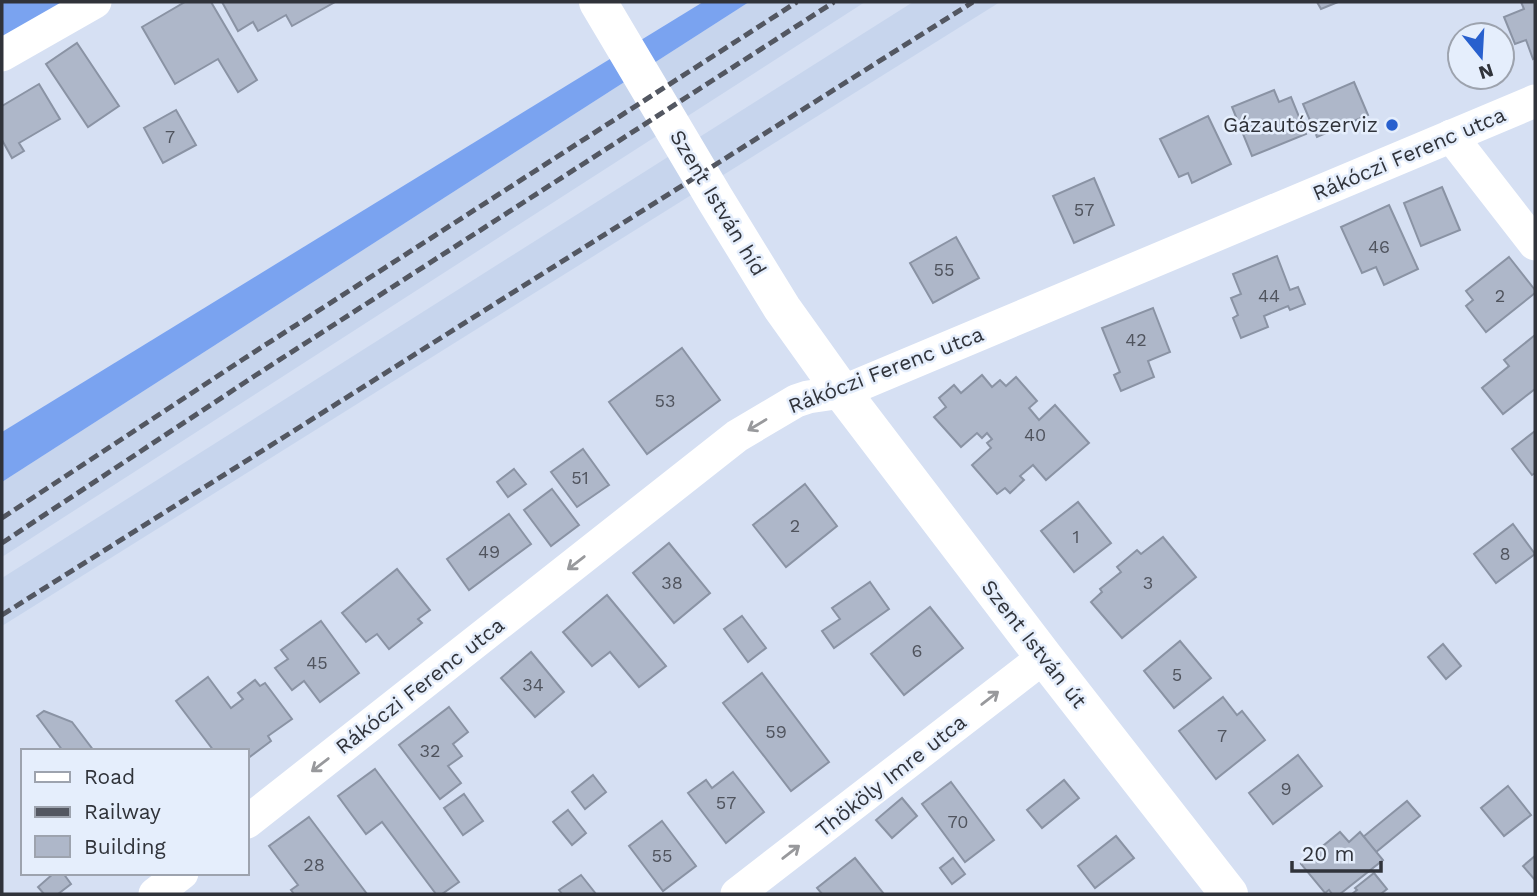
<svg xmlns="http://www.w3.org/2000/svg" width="1537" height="896" font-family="'Work Sans',sans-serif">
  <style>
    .built { fill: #c7d5ed }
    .forest { fill: #7aa3f0 }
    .building { fill: #aeb7c9; stroke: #8a93a4; stroke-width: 2 }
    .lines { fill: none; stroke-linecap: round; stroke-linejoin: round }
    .street { stroke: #fff; stroke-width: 33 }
    .secondary { stroke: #fff; stroke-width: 38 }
    .rail { stroke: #535761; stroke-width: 5; stroke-dasharray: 10 5; stroke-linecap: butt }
    .oneway { stroke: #98999c }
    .poi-dot { fill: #2860ce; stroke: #e5eefc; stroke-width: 2.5 }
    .labels { text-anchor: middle; stroke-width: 5; stroke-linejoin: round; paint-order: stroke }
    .number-label { font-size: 18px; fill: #50545e }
    .poi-label { font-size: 21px; fill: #30333a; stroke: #e5eefc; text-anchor: end }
    .street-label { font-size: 21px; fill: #30333a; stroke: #e5eefc }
  </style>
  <rect width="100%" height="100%" fill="#d6e0f3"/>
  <g class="built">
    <polygon points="749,2 865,2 2,557 2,482"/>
    <polygon points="913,2 1000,2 2,626 2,578"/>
  </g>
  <g class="forest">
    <polygon points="2,2 67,2 2,39"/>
    <polygon points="703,2 749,2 2,482 2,432"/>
  </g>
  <g class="building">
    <polygon points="185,2 211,2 257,80 238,92 218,59 175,84 142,27"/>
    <polygon points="222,2 335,2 292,26 286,15 258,31 253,22 238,31"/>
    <polygon points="1317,2 1338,2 1321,9"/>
    <polygon points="1521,2 1535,2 1535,58 1533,59 1526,40 1515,44 1504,17 1524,9"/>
    <polygon points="77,43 119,106 88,127 46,64"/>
    <polygon points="1354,82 1368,115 1317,137 1303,104"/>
    <polygon points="39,84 60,119 19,143 24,151 12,158 2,140 2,106"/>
    <polygon points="1274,90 1279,102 1291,97 1306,134 1252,156 1232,107"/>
    <polygon points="176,110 196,145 163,163 144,128"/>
    <polygon points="1208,116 1231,164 1192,183 1188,173 1179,177 1160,139"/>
    <polygon points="1094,178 1114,225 1074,243 1053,196"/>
    <polygon points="1442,187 1460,230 1421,246 1404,203"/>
    <polygon points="1389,205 1418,269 1384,285 1376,267 1362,273 1341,227"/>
    <polygon points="956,237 979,278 933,303 910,263"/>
    <polygon points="1277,256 1290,290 1298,287 1305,304 1290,310 1288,306 1264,316 1268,327 1241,338 1233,318 1238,315 1231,298 1241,294 1233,274"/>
    <polygon points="1509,257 1535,290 1535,293 1486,332 1466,306 1473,300 1466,291"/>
    <polygon points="1153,308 1170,352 1148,361 1154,377 1121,391 1114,375 1120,372 1102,328"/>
    <polygon points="1535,335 1535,389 1503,414 1482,388 1509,366 1504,360"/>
    <polygon points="682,348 720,400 647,454 609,402"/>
    <polygon points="982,375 992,387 1000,380 1006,386 1016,377 1037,401 1029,408 1039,420 1055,405 1089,443 1046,480 1033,465 1020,476 1024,480 1010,493 1005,488 997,494 972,465 991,448 987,443 992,439 987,433 982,438 977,433 961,447 934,417 946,407 939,398 954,385 961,393"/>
    <polygon points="1535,431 1535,473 1532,475 1512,449"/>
    <polygon points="583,449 609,485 577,507 551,472"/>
    <polygon points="514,469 526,484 508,497 497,482"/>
    <polygon points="805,484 837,526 786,567 753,525"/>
    <polygon points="552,489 579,525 551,546 524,510"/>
    <polygon points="1078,502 1111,543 1074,572 1041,531"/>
    <polygon points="509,514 531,544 469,590 447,559"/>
    <polygon points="1513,524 1535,554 1496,583 1474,554"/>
    <polygon points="1163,537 1196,577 1122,638 1091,602 1102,592 1100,589 1121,572 1117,567 1137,550 1141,554"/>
    <polygon points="669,543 710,593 674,623 633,573"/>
    <polygon points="397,569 430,610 418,619 422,623 389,649 377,634 366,642 342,613"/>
    <polygon points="870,582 889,609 834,648 822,631 840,619 832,608"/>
    <polygon points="607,595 666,666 639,687 610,652 592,666 563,632"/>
    <polygon points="930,607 963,648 904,695 871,654"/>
    <polygon points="742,616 766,648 748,662 724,629"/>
    <polygon points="321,621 359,673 320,702 304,681 292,690 275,668 288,659 281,650"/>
    <polygon points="1180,641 1211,678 1174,708 1144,671"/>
    <polygon points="1443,644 1461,666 1446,679 1428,657"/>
    <polygon points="531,652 564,692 535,717 501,678"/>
    <polygon points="762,673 829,762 791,791 723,703"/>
    <polygon points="208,677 231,708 243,699 238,693 255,680 260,686 265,683 292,719 268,736 271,741 247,759 247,751 214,751 176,701"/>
    <polygon points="1223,697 1237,715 1242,711 1265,740 1216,779 1179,731"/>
    <polygon points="449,707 468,732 453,744 462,756 448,766 461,783 440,799 399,745"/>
    <polygon points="44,711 72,722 94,751 63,751 37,716"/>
    <polygon points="1298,755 1322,786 1273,824 1249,793"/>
    <polygon points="375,769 459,882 442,894 436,894 382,822 366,834 338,796"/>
    <polygon points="733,772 764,812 726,843 688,793 706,780 712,788"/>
    <polygon points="593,775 606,792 585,809 572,792"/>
    <polygon points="1064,780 1079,798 1042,828 1027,810"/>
    <polygon points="951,782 994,840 965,862 922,804"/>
    <polygon points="1508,786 1531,815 1504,836 1481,808"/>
    <polygon points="464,794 483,821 463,835 444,808"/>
    <polygon points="902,798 917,816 892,838 876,820"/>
    <polygon points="1407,801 1420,816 1376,852 1363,837"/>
    <polygon points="568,810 586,833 572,845 553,822"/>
    <polygon points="309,817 367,894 294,894 291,890 298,885 269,846"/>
    <polygon points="662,821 696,866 663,891 629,846"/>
    <polygon points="1340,832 1349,842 1360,832 1383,860 1340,894 1332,894 1329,890 1325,893 1301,864"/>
    <polygon points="1116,836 1134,858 1095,888 1078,866"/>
    <polygon points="1535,856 1535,880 1523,866"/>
    <polygon points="855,858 884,894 822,894 817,888"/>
    <polygon points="953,858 965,874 952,884 940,868"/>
    <polygon points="54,873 63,873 71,884 58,894 44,894 38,887"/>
    <polygon points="1374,873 1387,889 1382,893 1383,894 1352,894 1357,890 1355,888"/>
    <polygon points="581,875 596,894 562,894 559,890"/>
  </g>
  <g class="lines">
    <g class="street">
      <polyline points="2,55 95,2"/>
      <polyline points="1451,136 1535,244"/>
      <polyline points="247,822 737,436 796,401 808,397 842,392 1535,101"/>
      <polyline points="155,894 182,873"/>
      <polyline points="737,894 1044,657"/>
    </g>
    <polyline class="secondary" points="598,2 715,199 782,308 842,392 1044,657 1229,894"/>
    <g class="rail">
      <polyline points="2,518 245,358 797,2"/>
      <polyline points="2,543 256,375 834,2"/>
      <polyline points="2,615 973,2"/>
    </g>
  </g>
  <defs><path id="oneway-shaft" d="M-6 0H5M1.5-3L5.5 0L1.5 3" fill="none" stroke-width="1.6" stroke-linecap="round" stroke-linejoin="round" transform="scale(1.75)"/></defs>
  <g class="oneway">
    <use href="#oneway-shaft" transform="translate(757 425) rotate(149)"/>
    <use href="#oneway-shaft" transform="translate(576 563) rotate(142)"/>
    <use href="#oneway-shaft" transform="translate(990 698) rotate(-38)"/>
    <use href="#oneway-shaft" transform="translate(320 765) rotate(142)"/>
    <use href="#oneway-shaft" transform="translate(791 852) rotate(-38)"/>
  </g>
  <circle class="poi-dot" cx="1392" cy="125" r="7"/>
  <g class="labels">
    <g class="number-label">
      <text x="170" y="143">7</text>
      <text x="1084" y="216">57</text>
      <text x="1379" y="253">46</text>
      <text x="944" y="276">55</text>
      <text x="1269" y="302">44</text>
      <text x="1500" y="302">2</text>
      <text x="1136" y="346">42</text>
      <text x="665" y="407">53</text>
      <text x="1035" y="441">40</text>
      <text x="580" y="484">51</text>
      <text x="795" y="532">2</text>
      <text x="1076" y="543">1</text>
      <text x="489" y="558">49</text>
      <text x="1505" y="560">8</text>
      <text x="672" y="589">38</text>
      <text x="1148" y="589">3</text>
      <text x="917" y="657">6</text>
      <text x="317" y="669">45</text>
      <text x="1177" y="681">5</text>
      <text x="533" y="691">34</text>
      <text x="776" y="738">59</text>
      <text x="1222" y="742">7</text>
      <text x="430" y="757">32</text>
      <text x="1286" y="795">9</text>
      <text x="726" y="809">57</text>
      <text x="958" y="828">70</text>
      <text x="662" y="862">55</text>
      <text x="314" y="871">28</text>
    </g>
    <g class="poi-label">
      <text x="1378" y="132">Gázautószerviz</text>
    </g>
    <g class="street-label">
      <text transform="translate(1409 154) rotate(-23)" y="7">Rákóczi Ferenc utca</text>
      <text transform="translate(718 203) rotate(59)" y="7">Szent István híd</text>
      <text transform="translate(886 370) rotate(-21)" y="7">Rákóczi Ferenc utca</text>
      <text transform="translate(1034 644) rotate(52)" y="7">Szent István út</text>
      <text transform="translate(420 686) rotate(-38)" y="7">Rákóczi Ferenc utca</text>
      <text transform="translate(891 776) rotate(-38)" y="7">Thököly Imre utca</text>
    </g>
  </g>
  <rect width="1537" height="896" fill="none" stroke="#30333a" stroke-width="7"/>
  <rect x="21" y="749" width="228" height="126" fill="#e5eefc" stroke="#9da3ae" stroke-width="2"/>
  <rect x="35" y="772" width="35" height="10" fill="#ffffff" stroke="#9da3ae" stroke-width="2"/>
  <text x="84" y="784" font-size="21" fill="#30333a">Road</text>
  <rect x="35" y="807" width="35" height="10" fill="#535761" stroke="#9da3ae" stroke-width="2"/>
  <text x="84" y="819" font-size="21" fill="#30333a">Railway</text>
  <rect x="35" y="836" width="35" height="21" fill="#aeb7c9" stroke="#9da3ae" stroke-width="2"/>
  <text x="84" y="854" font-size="21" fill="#30333a">Building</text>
  <g transform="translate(1481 56) rotate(162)"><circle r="33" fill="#e5eefc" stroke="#9da3ae" stroke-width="2"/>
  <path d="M0-5L12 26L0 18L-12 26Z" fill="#2860ce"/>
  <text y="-10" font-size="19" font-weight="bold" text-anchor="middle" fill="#30333a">N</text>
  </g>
  <path d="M1292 861v10h89v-10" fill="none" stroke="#30333a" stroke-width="3.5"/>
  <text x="1302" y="861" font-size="21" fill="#30333a" stroke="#e5eefc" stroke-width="5" paint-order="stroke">20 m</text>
</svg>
